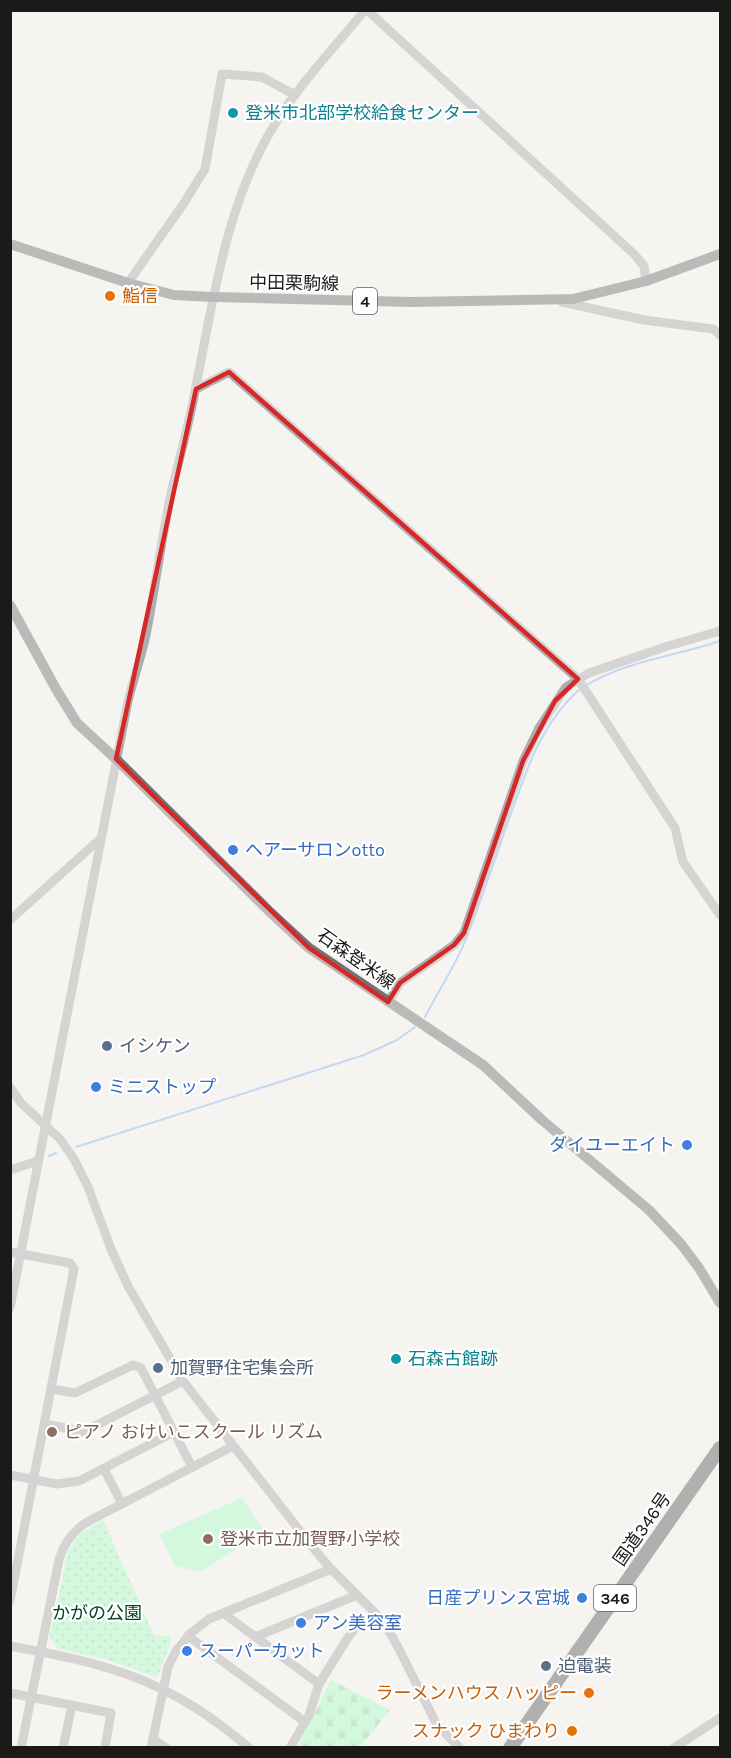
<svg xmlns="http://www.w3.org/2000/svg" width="731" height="1758" font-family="Karla,'Noto Sans JP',sans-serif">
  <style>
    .green { fill: url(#green-dots) }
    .cemetery { fill: url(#cemetery-stones) }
    .pitch { fill: #aafdc5 }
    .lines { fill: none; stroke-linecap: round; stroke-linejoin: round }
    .stream { stroke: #83b8fc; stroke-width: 2 }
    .minor { stroke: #adaeaf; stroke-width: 9 }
    .major { stroke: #737375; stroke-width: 10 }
    .highway { stroke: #5e5e61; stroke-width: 14 }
    .marked { fill: none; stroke: #d62828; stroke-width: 4.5; stroke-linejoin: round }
    .culture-dot { fill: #0f9aa8; stroke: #fff; stroke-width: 2 }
    .food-dot { fill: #e8710a; stroke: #fff; stroke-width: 2 }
    .shop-dot { fill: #3f7fe0; stroke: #fff; stroke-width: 2 }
    .service-dot { fill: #5c6f8a; stroke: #fff; stroke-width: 2 }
    .education-dot { fill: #8d6e63; stroke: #fff; stroke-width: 2 }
    .labels { text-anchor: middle; stroke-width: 4.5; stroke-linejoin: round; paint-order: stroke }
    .shield { fill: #fff; stroke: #5f5f5e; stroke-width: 1.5 }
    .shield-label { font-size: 16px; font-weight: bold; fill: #1b1a19 }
    .culture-label { font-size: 18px; fill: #0d838f; stroke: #fff; text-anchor: start }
    .street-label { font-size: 18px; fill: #1b1a19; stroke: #fff }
    .food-label { font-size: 18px; fill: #c56008; stroke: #fff; text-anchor: end }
    .shop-label { font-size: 18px; fill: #366cbe; stroke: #fff; text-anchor: start }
    .service-label { font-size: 18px; fill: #4e5e75; stroke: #fff; text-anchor: start }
    .education-label { font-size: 18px; fill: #785e54; stroke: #fff; text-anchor: start }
    .park-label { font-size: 18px; fill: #004321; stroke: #fff }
  </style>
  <defs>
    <pattern id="green-dots" width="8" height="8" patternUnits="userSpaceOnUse" patternTransform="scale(1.5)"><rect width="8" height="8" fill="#aafdc5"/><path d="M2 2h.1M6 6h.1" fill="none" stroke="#92d8a9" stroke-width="1.8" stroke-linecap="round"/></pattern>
    <pattern id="cemetery-stones" width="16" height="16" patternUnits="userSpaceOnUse" patternTransform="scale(1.5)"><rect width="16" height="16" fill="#aafdc5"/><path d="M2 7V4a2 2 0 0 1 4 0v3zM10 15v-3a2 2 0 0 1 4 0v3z" fill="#92d8a9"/></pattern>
  </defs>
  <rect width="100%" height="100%" fill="#f6f4f1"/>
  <polygon class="green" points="103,1520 154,1635 170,1637 171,1643 158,1676 155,1677 105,1659 56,1648 55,1642 49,1639 68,1552 79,1535"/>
  <polygon class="cemetery" points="331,1680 390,1710 360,1747 297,1748"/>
  <polygon class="pitch" points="242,1498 264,1531 201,1572 175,1566 159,1534"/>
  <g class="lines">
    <g class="stream">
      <path d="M585,686C625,661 676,656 720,641"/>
      <path d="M470,929C483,894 495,860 507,825C525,775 539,725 580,689"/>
      <path d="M425,1017C439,989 457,964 468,934"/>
      <polyline points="76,1147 364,1055 397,1040 415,1027"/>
      <polyline points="49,1156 56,1153"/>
    </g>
    <g class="minor">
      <polyline points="367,10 634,254 644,266 646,281"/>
      <polyline points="128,283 184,203 205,169 222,74 262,77 295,95"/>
      <polyline points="562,302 644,320 713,329 720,335"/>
      <polyline points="196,389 229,372 578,679 675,828 683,862 720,915"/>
      <polyline points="10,920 101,838"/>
      <polyline points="388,1002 400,983 454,945 464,933 523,761 539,728 566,687 589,673 668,646 720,631"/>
      <polyline points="10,1087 21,1103 60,1139 74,1159 88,1187 111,1249 128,1286 183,1381 314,1549 331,1569 383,1621 398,1647 437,1725 460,1748"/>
      <polyline points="10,1170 38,1161"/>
      <polyline points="10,1252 70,1263 74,1269 10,1601"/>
      <path d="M10,1308L128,701C133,681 140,660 145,640C155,591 161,541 171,493C179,459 189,425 195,391C213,302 226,202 275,124C300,83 335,47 365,10"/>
      <polyline points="52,1389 75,1393 133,1365 141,1368 174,1432"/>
      <polyline points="46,1424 83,1432 183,1381"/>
      <polyline points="104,1469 122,1504"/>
      <polyline points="10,1475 57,1484 79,1481 174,1432 192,1467"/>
      <polyline points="223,1613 319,1684"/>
      <polyline points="188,1636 305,1722"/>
      <polyline points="255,1637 357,1595"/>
      <path d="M10,1646C109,1664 171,1680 249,1748"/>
      <polyline points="10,1693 111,1713 105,1748"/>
      <polyline points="153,1739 166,1748"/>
      <path d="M21,1748L59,1560C64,1543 73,1530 89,1521L233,1446"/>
      <polyline points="63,1748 72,1705"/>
      <polyline points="151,1748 168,1667 176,1651 191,1633 209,1619 331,1569"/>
      <polyline points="290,1748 309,1715 319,1684 347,1639 356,1627 375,1613"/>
      <polyline points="674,1748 720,1718"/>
    </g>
    <g class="major">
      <polyline points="10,244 128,283 174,295 213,297 411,302 573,299 646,281 720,254"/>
      <polyline points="10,605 56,689 77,723 116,759 271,913 309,948 483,1065 542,1120 649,1210 681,1244 699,1268 720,1303"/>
    </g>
    <polyline class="highway" points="510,1748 720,1448"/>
  </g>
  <path d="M0 0H731V1758H0ZM229,372L578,679L555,701L523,761L464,933L454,945L400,983L388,1002L309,948L116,759L196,389Z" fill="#f6f4f1" fill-opacity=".55" fill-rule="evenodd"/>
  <path class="marked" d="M229,372L578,679L555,701L523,761L464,933L454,945L400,983L388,1002L309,948L116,759L196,389Z"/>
  <g class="culture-dot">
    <circle cx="233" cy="113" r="6"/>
    <circle cx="396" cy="1359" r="6"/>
  </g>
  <g class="food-dot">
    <circle cx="110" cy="296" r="6"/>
    <circle cx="589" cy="1693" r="6"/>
    <circle cx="572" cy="1731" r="6"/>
  </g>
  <g class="shop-dot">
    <circle cx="233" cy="850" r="6"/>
    <circle cx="96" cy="1087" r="6"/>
    <circle cx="687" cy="1145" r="6"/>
    <circle cx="582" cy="1598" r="6"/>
    <circle cx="301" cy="1623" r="6"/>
    <circle cx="187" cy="1651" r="6"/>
  </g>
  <g class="service-dot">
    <circle cx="107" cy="1046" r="6"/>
    <circle cx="158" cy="1368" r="6"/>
    <circle cx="546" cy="1666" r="6"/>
  </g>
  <g class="education-dot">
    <circle cx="52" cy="1432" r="6"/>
    <circle cx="208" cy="1539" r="6"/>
  </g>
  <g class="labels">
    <g class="shield">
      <rect x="353" y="288" width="24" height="26" rx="4.5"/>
      <rect x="594" y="1585" width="42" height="26" rx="4.5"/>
    </g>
    <g class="shield-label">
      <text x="365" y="307">4</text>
      <text x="615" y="1604">346</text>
    </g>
    <g class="culture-label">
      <text x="245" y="119">登米市北部学校給食センター</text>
      <text x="408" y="1365">石森古館跡</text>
    </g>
    <g class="street-label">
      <text transform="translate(294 283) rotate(1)" y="6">中田栗駒線</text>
      <text transform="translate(356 959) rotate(35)" y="6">石森登米線</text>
      <text transform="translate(642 1529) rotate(-55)" y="6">国道346号</text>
    </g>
    <g class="food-label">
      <text x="122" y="302" text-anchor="start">鮨信</text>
      <text x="577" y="1699">ラーメンハウス ハッピー</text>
      <text x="560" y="1737">スナック ひまわり</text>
    </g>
    <g class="shop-label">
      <text x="245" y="856">ヘアーサロンotto</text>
      <text x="108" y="1093">ミニストップ</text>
      <text x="675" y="1151" text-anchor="end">ダイユーエイト</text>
      <text x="570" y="1604" text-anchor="end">日産プリンス宮城</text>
      <text x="313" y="1629">アン美容室</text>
      <text x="199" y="1657">スーパーカット</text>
    </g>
    <g class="service-label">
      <text x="119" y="1052">イシケン</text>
      <text x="170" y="1374">加賀野住宅集会所</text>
      <text x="558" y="1672">迫電装</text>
    </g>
    <g class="education-label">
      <text x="64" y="1438">ピアノ おけいこスクール リズム</text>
      <text x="220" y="1545">登米市立加賀野小学校</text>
    </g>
    <g class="park-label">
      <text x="97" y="1619">かがの公園</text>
    </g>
  </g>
  <rect width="731" height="1758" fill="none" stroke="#1b1a19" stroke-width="24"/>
</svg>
